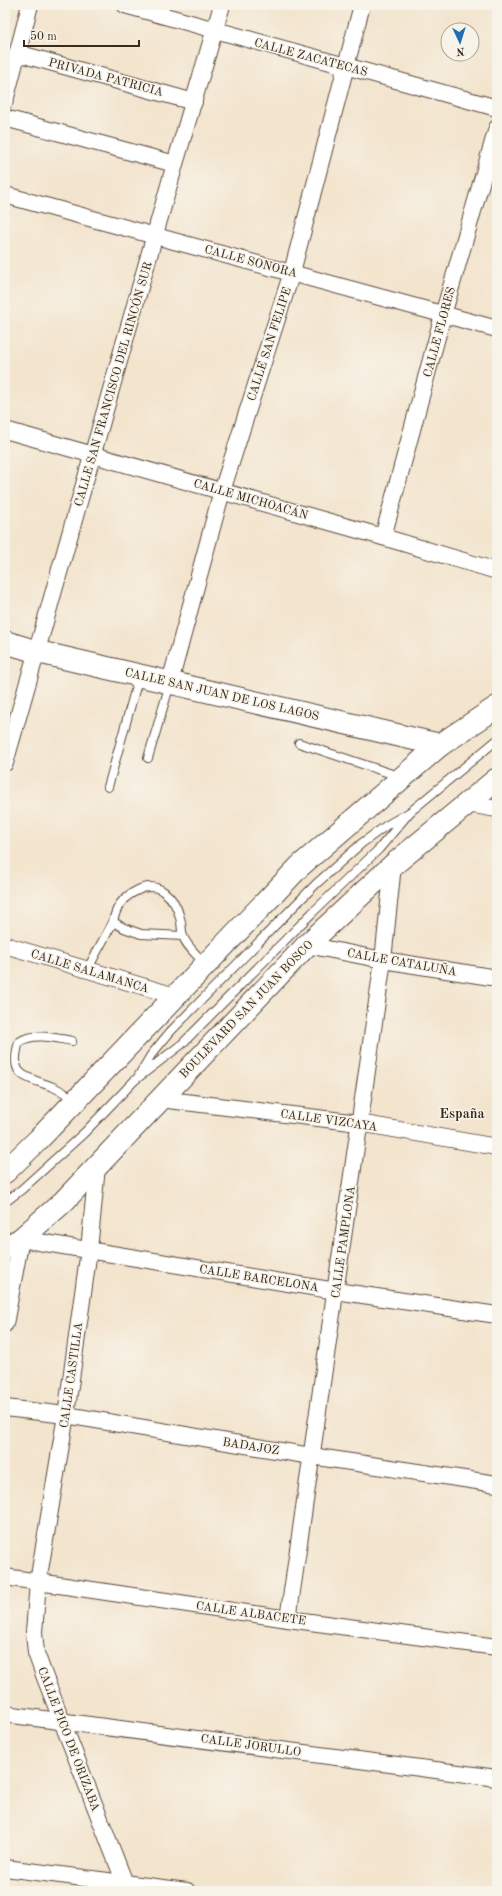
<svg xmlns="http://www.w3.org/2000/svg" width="502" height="1896" font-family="'Old Standard TT',serif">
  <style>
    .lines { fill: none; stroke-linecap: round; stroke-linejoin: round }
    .lane-casing { stroke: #574638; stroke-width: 10 }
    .street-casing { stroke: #574638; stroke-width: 18 }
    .secondary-casing { stroke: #574638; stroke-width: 24 }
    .lane { stroke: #fff; stroke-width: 8 }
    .street { stroke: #fff; stroke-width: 16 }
    .secondary { stroke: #fff; stroke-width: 22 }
    .labels { text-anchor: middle; stroke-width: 3; stroke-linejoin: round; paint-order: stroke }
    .street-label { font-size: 12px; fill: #3b2a1e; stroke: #f7f3e8 }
    .quarter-label { font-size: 14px; font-weight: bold; fill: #3b2a1e; stroke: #f7f3e8 }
  </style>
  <rect width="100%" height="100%" fill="#f7f3e8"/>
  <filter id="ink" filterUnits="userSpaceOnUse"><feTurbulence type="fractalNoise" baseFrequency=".025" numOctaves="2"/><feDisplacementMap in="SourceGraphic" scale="8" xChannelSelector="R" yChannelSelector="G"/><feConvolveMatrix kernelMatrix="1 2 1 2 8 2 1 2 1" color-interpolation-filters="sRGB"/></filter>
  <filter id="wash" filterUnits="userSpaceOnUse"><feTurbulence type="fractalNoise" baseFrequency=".012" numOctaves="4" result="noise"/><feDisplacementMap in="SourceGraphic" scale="16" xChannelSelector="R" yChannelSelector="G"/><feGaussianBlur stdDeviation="0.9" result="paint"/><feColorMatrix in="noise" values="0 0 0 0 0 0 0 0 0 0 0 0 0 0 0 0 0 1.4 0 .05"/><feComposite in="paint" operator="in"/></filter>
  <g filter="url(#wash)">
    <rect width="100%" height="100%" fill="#f3e4cd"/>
  </g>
  <g filter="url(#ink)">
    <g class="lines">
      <defs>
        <g id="lane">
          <polyline points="299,743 401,777"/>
          <polyline points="148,758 170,684"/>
          <polyline points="108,787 139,676"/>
          <path d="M183,936L141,934L124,928L113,922C116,907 122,898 136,891C158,879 175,897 180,918C182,923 181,930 183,936C186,946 198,956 206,965"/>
          <polyline points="87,970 113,922"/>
          <path d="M72,1041C55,1038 34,1032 19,1042C8,1079 27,1076 53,1087C60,1090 68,1095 75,1100"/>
          <polyline points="139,1075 151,1055 170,1032 316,884 362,843 387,825 410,812 497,740"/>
          <polyline points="5,1202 21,1190 84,1133 135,1080 182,1044 312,913 379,849 410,812"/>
        </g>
        <g id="street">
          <polyline points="125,5 497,108"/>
          <polyline points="17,53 194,102"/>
          <polyline points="5,101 30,5"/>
          <polyline points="5,118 175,164"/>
          <polyline points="5,195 497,329"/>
          <polyline points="5,430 383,537 497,571"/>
          <polyline points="383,537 443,315 497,128"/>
          <polyline points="170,682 222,491 292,272 362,5"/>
          <polyline points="5,763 175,164 222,5"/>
          <polyline points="468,804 497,809"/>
          <polyline points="5,945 175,996"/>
          <polyline points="307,945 383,960 497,978"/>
          <polyline points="160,1099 359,1123 497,1147"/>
          <polyline points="97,1167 89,1250 66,1415 38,1582 34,1632 36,1653 44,1675 128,1891"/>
          <polyline points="5,1324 21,1239 336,1291 497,1315"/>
          <polyline points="5,1408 66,1415 311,1456 497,1484"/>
          <polyline points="5,1577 288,1619 497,1647"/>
          <polyline points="288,1619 383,960 393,865"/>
          <polyline points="5,1714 497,1778"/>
          <polyline points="5,1868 187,1891"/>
        </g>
        <g id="secondary">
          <polyline points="5,642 38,652 440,745"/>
          <polyline points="5,1172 38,1140 300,866 440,745 497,707"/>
          <polyline points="5,1248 21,1239 63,1202 307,945 393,865 497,779"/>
        </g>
      </defs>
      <use href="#lane" class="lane-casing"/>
      <use href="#street" class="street-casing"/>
      <use href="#secondary" class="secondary-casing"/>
      <use href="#lane" class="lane"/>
      <use href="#street" class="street"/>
      <use href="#secondary" class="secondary"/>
    </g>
  </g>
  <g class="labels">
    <g class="street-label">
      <text transform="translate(311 57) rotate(15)" y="4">CALLE ZACATECAS</text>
      <text transform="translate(106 77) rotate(15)" y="4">PRIVADA PATRICIA</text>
      <text transform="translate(251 261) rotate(15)" y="4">CALLE SONORA</text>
      <text transform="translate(439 332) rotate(-75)" y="4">CALLE FLORES</text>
      <text transform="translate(269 344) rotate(-72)" y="4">CALLE SAN FELIPE</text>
      <text transform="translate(113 384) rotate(-74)" y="4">CALLE SAN FRANCISCO DEL RINCÓN SUR</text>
      <text transform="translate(251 499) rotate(16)" y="4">CALLE MICHOACÁN</text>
      <text transform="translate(222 694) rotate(13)" y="4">CALLE SAN JUAN DE LOS LAGOS</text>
      <text transform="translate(402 962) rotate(10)" y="4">CALLE CATALUÑA</text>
      <text transform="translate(90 971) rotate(17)" y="4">CALLE SALAMANCA</text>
      <text transform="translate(246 1009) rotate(-46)" y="4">BOULEVARD SAN JUAN BOSCO</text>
      <text transform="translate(329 1120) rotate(8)" y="4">CALLE VIZCAYA</text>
      <text transform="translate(343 1242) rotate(-82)" y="4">CALLE PAMPLONA</text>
      <text transform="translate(259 1278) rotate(9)" y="4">CALLE BARCELONA</text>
      <text transform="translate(71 1375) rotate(-82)" y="4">CALLE CASTILLA</text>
      <text transform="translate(251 1446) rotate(9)" y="4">BADAJOZ</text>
      <text transform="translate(251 1613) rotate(8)" y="4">CALLE ALBACETE</text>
      <text transform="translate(69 1739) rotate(69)" y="4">CALLE PICO DE ORIZABA</text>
      <text transform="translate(251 1745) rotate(8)" y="4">CALLE JORULLO</text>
    </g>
    <g class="quarter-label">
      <text x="462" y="1118">España</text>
    </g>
  </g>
  <rect width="502" height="1896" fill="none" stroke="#f7f3e8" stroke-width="20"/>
  <g transform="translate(460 42) rotate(176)"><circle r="19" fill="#f7f3e8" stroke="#aca397"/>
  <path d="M0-3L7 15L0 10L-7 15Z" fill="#1f6fb2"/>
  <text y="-6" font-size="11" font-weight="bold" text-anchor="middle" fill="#3b2a1e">N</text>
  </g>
  <path d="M24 40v6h115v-6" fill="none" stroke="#3b2a1e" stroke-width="2"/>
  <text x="30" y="40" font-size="12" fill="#3b2a1e" stroke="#f7f3e8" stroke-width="3" paint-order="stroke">50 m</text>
</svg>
